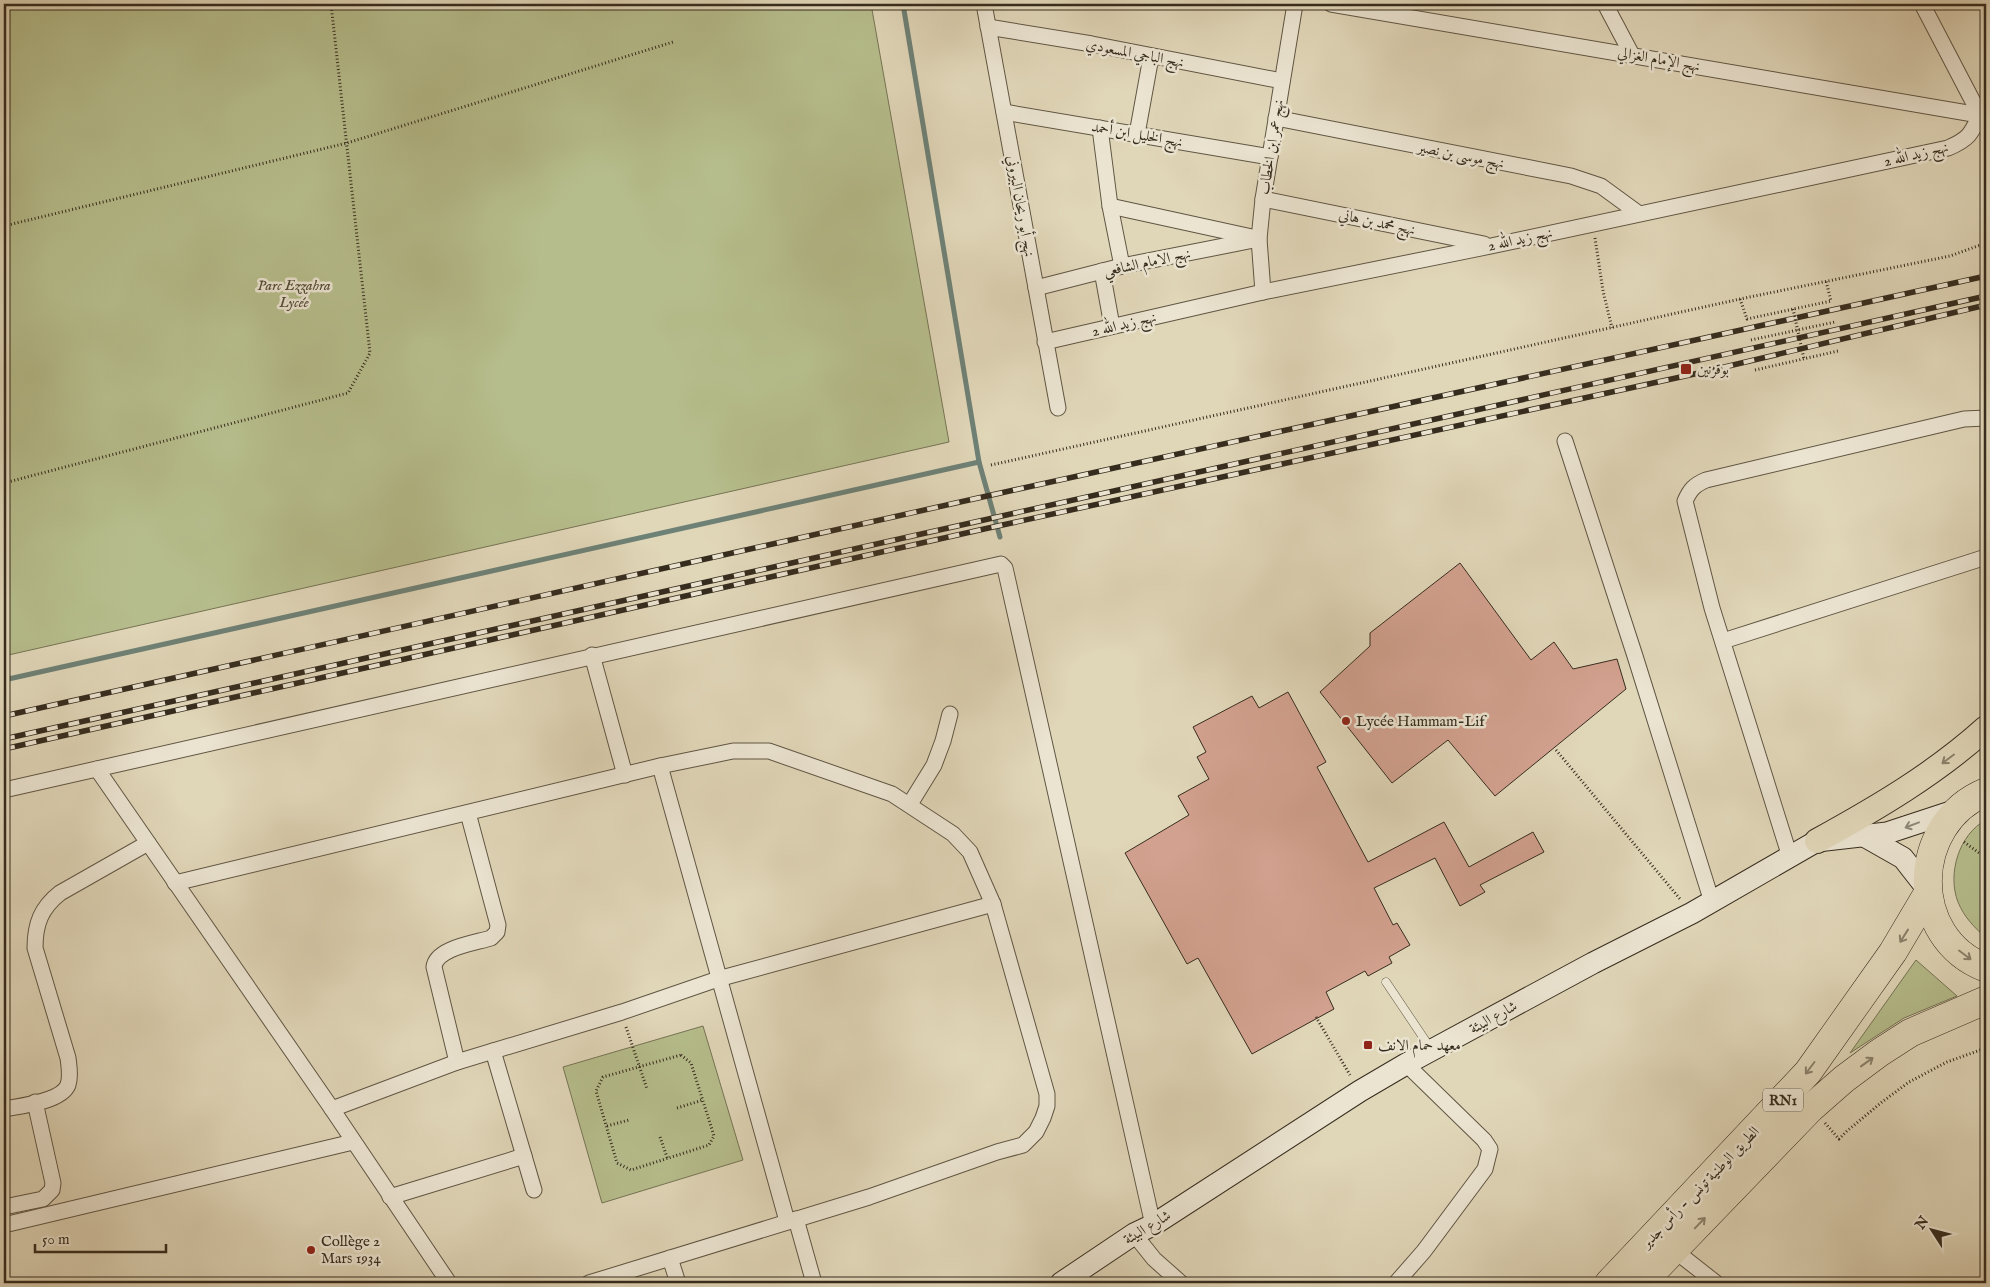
<svg xmlns="http://www.w3.org/2000/svg" width="1990" height="1287" font-family="'IM FELL English',Amiri,serif">
  <style>
    .green { fill: #b6bd8c; stroke: #767455 }
    .lines { fill: none; stroke-linecap: round; stroke-linejoin: round }
    .stream { stroke: #6e8176; stroke-width: 5 }
    .building { fill: #d2a18f; stroke: #362c1e }
    .lane-casing { stroke: #605644; stroke-width: 9 }
    .street-casing { stroke: #605644; stroke-width: 17 }
    .secondary-casing { stroke: #362c1e; stroke-width: 23 }
    .primary-casing { stroke: #362c1e; stroke-width: 26 }
    .highway-casing { stroke: #362c1e; stroke-width: 29 }
    .path { stroke: #362c1e; stroke-width: 3; stroke-dasharray: 1 2.5; stroke-linecap: butt }
    .lane { stroke: #ebe4d1; stroke-width: 8 }
    .street { stroke: #ebe4d1; stroke-width: 15 }
    .secondary { stroke: #ebe4d1; stroke-width: 21 }
    .primary { stroke: #e0d6b8; stroke-width: 24 }
    .highway { stroke: #e0d6b8; stroke-width: 28 }
    .rail-casing { stroke: #362c1e; stroke-width: 5.5 }
    .rail { stroke: #ebe4d1; stroke-width: 4; stroke-dasharray: 11; stroke-linecap: butt }
    .path-bridge { stroke: #362c1e; stroke-width: 3; stroke-dasharray: 1 2.5; stroke-linecap: butt }
    .oneway { stroke: #8b816b }
    .oneway2 { stroke: #908878 }
    .poi-dot { fill: #8f2418; stroke: #ebe4d1; stroke-width: 2 }
    .labels { text-anchor: middle; stroke-width: 5; stroke-linejoin: round; paint-order: stroke }
    .shield { fill: #ebe4d1; stroke: #6c6354; stroke-width: 1 }
    .shield-label { font-size: 14px; font-weight: bold; fill: #362c1e }
    .street-label { font-size: 15px; fill: #362c1e; stroke: #ebe4d1 }
    .park-label { font-size: 15px; font-style: italic; fill: #504934; stroke: #ebe4d1 }
    .poi-label { font-size: 15px; fill: #362c1e; stroke: #ebe4d1; text-anchor: start }
  </style>
  <rect width="100%" height="100%" fill="#e0d6b8"/>
  <filter id="stains"><feTurbulence type="fractalNoise" baseFrequency=".004" numOctaves="4"/><feColorMatrix values="0 0 0 0 .2 0 0 0 0 .09 0 0 0 0 .02 0 0 0 .5 -.17"/></filter>
  <radialGradient id="worn" r=".72"><stop offset=".6" stop-color="#630" stop-opacity="0"/><stop offset="1" stop-color="#630" stop-opacity=".3"/></radialGradient>
  <g class="green">
    <polygon points="4,4 871,4 949,442 4,656"/>
    <path d="M1986,820V938C1974,927 1964,917 1958,902C1947,874 1959,834 1986,820Z"/>
    <polygon points="1916,960 1957,996 1904,1018 1850,1053"/>
    <polygon points="703,1026 743,1160 602,1203 563,1067"/>
  </g>
  <g class="lines">
    <g class="stream">
      <polyline points="903,4 979,462 1000,537"/>
      <polyline points="4,680 979,462"/>
    </g>
  </g>
  <g class="building">
    <polygon points="1460,563 1531,660 1554,642 1573,669 1617,659 1626,689 1495,796 1448,740 1392,783 1320,692 1370,646 1370,633"/>
    <polygon points="1288,692 1326,762 1317,767 1368,862 1444,822 1469,867 1533,832 1544,852 1480,885 1485,892 1460,906 1435,858 1374,888 1393,925 1397,923 1410,945 1389,957 1392,963 1368,976 1365,971 1326,992 1334,1009 1252,1054 1198,958 1187,964 1125,853 1189,815 1178,796 1209,779 1197,757 1206,752 1193,727 1252,696 1259,708"/>
  </g>
  <g class="lines">
    <defs>
      <polyline id="lane" points="1386,982 1431,1049"/>
      <g id="street">
        <polyline points="984,4 1058,408"/>
        <polyline points="1331,4 1985,116"/>
        <polyline points="1605,4 1632,55"/>
        <polyline points="988,27 1092,44 1282,81"/>
        <polyline points="1004,112 1270,157"/>
        <polyline points="1276,118 1571,176 1601,186 1638,213"/>
        <polyline points="1100,128 1110,206 1122,266"/>
        <polyline points="1137,134 1151,57"/>
        <polyline points="1263,199 1484,244"/>
        <polyline points="1110,206 1252,237"/>
        <polyline points="1102,271 1112,326"/>
        <polyline points="1036,288 1122,266 1259,239"/>
        <polyline points="1263,292 1259,239 1263,199 1295,4"/>
        <path d="M1045,342L1263,292L1491,246L1948,148C1969,139 1971,134 1980,115L1922,4"/>
        <polyline points="1565,441 1635,656 1712,902"/>
        <polyline points="1723,641 1986,557"/>
        <polyline points="592,655 625,775"/>
        <polyline points="660,766 787,1221"/>
        <polyline points="97,769 332,1109 449,1283"/>
        <polyline points="4,790 1001,564 1005,568 1153,1225"/>
        <polyline points="910,804 934,765 943,741 950,714"/>
        <path d="M1790,857L1712,608L1685,501C1690,490 1694,485 1706,480L1964,419L1986,418"/>
        <polyline points="175,883 660,766 733,751 769,751 892,794 953,834 970,852 993,904 1047,1094 1047,1106 1043,1118 1036,1132 1023,1145 997,1152 869,1197 589,1283"/>
        <polyline points="493,1051 534,1190"/>
        <path d="M457,1062L434,967C436,948 475,943 491,938L497,932L498,925L468,813"/>
        <path d="M4,1109C20,1106 61,1102 68,1085C71,1076 69,1067 68,1058L35,948C35,924 41,908 60,893L148,843"/>
        <polyline points="332,1109 457,1062 622,1012 718,979 993,904"/>
        <polyline points="390,1197 524,1156"/>
        <polyline points="4,1207 43,1199 52,1190 53,1183 35,1102"/>
        <polyline points="796,1219 814,1283"/>
        <polyline points="4,1225 353,1142"/>
        <polyline points="1134,1234 1154,1259 1181,1283"/>
        <polyline points="1674,1250 1716,1283"/>
        <polyline points="670,1258 678,1283"/>
        <polyline points="1396,1283 1424,1251 1485,1169 1490,1149 1484,1140 1406,1064"/>
      </g>
      <g id="secondary">
        <polyline points="1866,837 1903,858 1928,890"/>
        <polyline points="1061,1283 1134,1234 1153,1225 1360,1091 1406,1064 1593,963 1692,913 1817,841 1887,833 1957,810"/>
      </g>
      <path id="primary" d="M1817,841C1877,808 1935,774 1986,728"/>
      <g id="highway">
        <path d="M1986,792C1910,823 1907,938 1986,968"/>
        <polyline points="1609,1283 1808,1072 1893,952 1928,893"/>
        <polyline points="1642,1283 1811,1108 1844,1079 1879,1053 1910,1033 1986,1000"/>
      </g>
    </defs>
    <use href="#lane" class="lane-casing"/>
    <use href="#street" class="street-casing"/>
    <use href="#secondary" class="secondary-casing"/>
    <use href="#primary" class="primary-casing"/>
    <use href="#highway" class="highway-casing"/>
    <g class="path">
      <polyline points="4,226 347,143 673,42"/>
      <polyline points="1595,238 1603,291 1612,328"/>
      <polyline points="1740,299 1747,319 1831,301 1826,281"/>
      <polyline points="1751,340 1835,322"/>
      <polyline points="1755,370 1838,351"/>
      <polyline points="991,465 1740,299 1950,256 1986,243"/>
      <polyline points="4,483 348,393 370,353 331,4"/>
      <polyline points="1556,750 1680,899"/>
      <polyline points="1964,842 1986,858"/>
      <path d="M1986,860C1981,873 1980,885 1986,899"/>
      <polyline points="1316,1017 1350,1075"/>
      <polyline points="626,1027 647,1089"/>
      <polygon points="681,1055 691,1063 714,1136 709,1145 631,1170 617,1163 596,1091 603,1077"/>
      <polyline points="677,1108 703,1100"/>
      <polyline points="1825,1123 1839,1139 1847,1131 1882,1102 1909,1082 1947,1062 1986,1048"/>
      <polyline points="607,1126 629,1120"/>
      <polyline points="660,1137 668,1160"/>
    </g>
    <use href="#lane" class="lane"/>
    <use href="#street" class="street"/>
    <use href="#secondary" class="secondary"/>
    <use href="#primary" class="primary"/>
    <use href="#highway" class="highway"/>
    <defs>
      <g id="rail">
        <polyline points="4,716 978,498 1986,276"/>
        <polyline points="4,739 1986,296"/>
        <polyline points="4,749 984,529 1699,373 1986,305"/>
      </g>
    </defs>
    <use href="#rail" class="rail-casing"/>
    <use href="#rail" class="rail"/>
    <polyline class="path-bridge" points="1793,309 1804,359"/>
  </g>
  <defs><path id="oneway-shaft" d="M-6 0H5M1.5-3L5.5 0L1.5 3" fill="none" stroke-width="1.6" stroke-linecap="round" stroke-linejoin="round" transform="scale(1.25)"/></defs>
  <g class="oneway">
    <use href="#oneway-shaft" transform="translate(1948 759) rotate(143)"/>
    <use href="#oneway-shaft" transform="translate(1904 936) rotate(122)"/>
    <use href="#oneway-shaft" transform="translate(1965 955) rotate(37)"/>
    <use href="#oneway-shaft" transform="translate(1867 1062) rotate(-36)"/>
    <use href="#oneway-shaft" transform="translate(1810 1068) rotate(127)"/>
    <use href="#oneway-shaft" transform="translate(1700 1223) rotate(-46)"/>
  </g>
  <use class="oneway2" href="#oneway-shaft" transform="translate(1912 825) rotate(159)"/>
  <g class="poi-dot">
    <rect x="1680" y="363" width="12" height="12" rx="2.5"/>
    <circle cx="1346" cy="721" r="5"/>
    <rect x="1363" y="1040" width="10" height="10" rx="2.5"/>
    <circle cx="311" cy="1250" r="5"/>
  </g>
  <g class="labels">
    <rect class="shield" x="1763" y="1088.5" width="40" height="23" rx="4"/>
    <g class="shield-label">
      <text x="1783" y="1105">RN1</text>
    </g>
    <g class="street-label">
      <text transform="translate(1135 53) rotate(11)" y="5">نهج الباجي المسعودي</text>
      <text transform="translate(1659 59) rotate(10)" y="5">نهج الإمام الغزالي</text>
      <text transform="translate(1137 134) rotate(10)" y="5">نهج الخليل ابن أحمد</text>
      <text transform="translate(1271 147) rotate(-81)" y="5">نهج عمر ابن الخطاب</text>
      <text transform="translate(1916 154) rotate(-13)" y="5">نهج زيد الله 2</text>
      <text transform="translate(1461 155) rotate(11)" y="5">نهج موسى بن نصير</text>
      <text transform="translate(1021 206) rotate(80)" y="5">نهج أبو ريحان البيروني</text>
      <text transform="translate(1377 222) rotate(12)" y="5">نهج محمد بن هاني</text>
      <text transform="translate(1520 239) rotate(-12)" y="5">نهج زيد الله 2</text>
      <text transform="translate(1147 262) rotate(-12)" y="5">نهج الامام الشافعي</text>
      <text transform="translate(1124 324) rotate(-13)" y="5">نهج زيد الله 2</text>
      <text transform="translate(1493 1017) rotate(-29)" y="5">شارع البيئة</text>
      <text transform="translate(1700 1187) rotate(-46)" y="5">الطريق الوطنية تونس - رأس جدير</text>
      <text transform="translate(1147 1227) rotate(-31)" y="5">شارع البيئة</text>
    </g>
    <g class="park-label">
      <text x="294" y="290">Parc Ezzahra<tspan x="294" dy="17">Lycée</tspan></text>
    </g>
    <g class="poi-label">
      <text x="1697" y="374">بوقرنين</text>
      <text x="1356" y="726">Lycée Hammam-Lif</text>
      <text x="1378" y="1050">معهد حمام الانف</text>
      <text x="321" y="1246">Collège 2<tspan x="321" dy="17">Mars 1934</tspan></text>
    </g>
  </g>
  <rect width="1990" height="1287" fill="none" stroke="#e0d6b8" stroke-width="20"/>
  <rect x="5" y="5" width="1980" height="1277" fill="none" stroke="#362c1e" stroke-width="2.5"/>
  <rect x="10" y="10" width="1970" height="1267" fill="none" stroke="#362c1e"/>
  <g transform="translate(1932 1230) rotate(306)" stroke="#ebe4d1" stroke-width="4" paint-order="stroke">
  <path d="M0-4L9 19L0 12L-9 19Z" fill="#362c1e"/>
  <text y="-8" font-size="14" font-weight="bold" text-anchor="middle" fill="#362c1e">N</text>
  </g>
  <path d="M35 1244v8h131v-8" fill="none" stroke="#362c1e" stroke-width="2.5"/>
  <text x="42" y="1244" font-size="15" fill="#362c1e" stroke="#ebe4d1" stroke-width="4" paint-order="stroke">50 m</text>
  <rect width="100%" height="100%" filter="url(#stains)"/>
  <rect width="100%" height="100%" fill="url(#worn)"/>
</svg>
